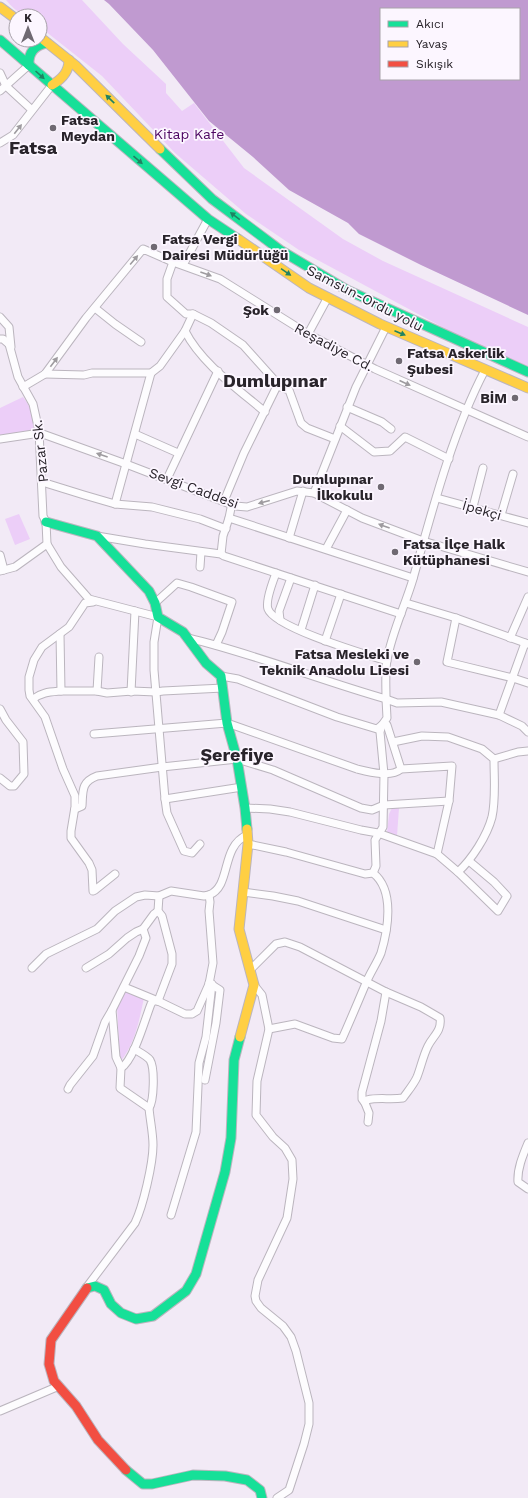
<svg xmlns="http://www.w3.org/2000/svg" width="528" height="1498" font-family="'Work Sans',sans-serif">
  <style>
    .green { fill: #eccef8 }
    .water { fill: #c09ad0; fill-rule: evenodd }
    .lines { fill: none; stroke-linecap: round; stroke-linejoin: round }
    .street-casing { stroke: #bbb5be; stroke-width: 9 }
    .fast-casing { stroke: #bbb5be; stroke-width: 11 }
    .slow-casing { stroke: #bbb5be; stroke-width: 11 }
    .jam-casing { stroke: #bbb5be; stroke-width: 11 }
    .street { stroke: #fdfcfe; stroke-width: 7 }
    .fast { stroke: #16e098; stroke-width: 9 }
    .slow { stroke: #ffcf43; stroke-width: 9 }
    .jam { stroke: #f24e42; stroke-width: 9 }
    .oneway { fill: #208262 }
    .oneway2 { fill: #9e9b9f }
    .poi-dot { fill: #6f6972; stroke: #fcf6ff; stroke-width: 1.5 }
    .labels { text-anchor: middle; stroke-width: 3.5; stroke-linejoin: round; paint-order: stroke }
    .poi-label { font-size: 14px; font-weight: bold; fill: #29242b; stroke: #fcf6ff; text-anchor: start }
    .park-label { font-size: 14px; fill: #4d0562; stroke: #fcf6ff }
    .street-label { font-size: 14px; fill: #29242b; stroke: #fcf6ff }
    .district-label { font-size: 18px; font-weight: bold; fill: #29242b; stroke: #fcf6ff }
  </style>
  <rect width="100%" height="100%" fill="#f2eaf6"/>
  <g class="green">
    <path d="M6,0H82L123,44L166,84V93L182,111L194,103L244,168L343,239L383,261L528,327V366L459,336L299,250L246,214L175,153L102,76L40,27V16C23,16 17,13 6,0Z"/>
    <path d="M23,397C31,407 34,417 36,430L0,435V408Z"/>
    <polygon points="19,514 30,539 15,545 5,519"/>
    <polygon points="392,808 399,808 397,836 387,833 389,814"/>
    <path d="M126,991L144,998C139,1021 135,1044 120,1062L117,1007Z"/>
  </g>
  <path class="water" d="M104,0H528V315L421,265L359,234L348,223L289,190L253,157L209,121L153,50L109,4ZM381,9H519V79H381Z"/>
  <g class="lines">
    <defs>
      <g id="street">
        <polyline points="0,73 6,86 32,110"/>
        <polyline points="0,91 29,65"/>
        <polyline points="0,143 13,135 52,85"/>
        <polyline points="173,262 167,279 167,297 186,314 193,314 211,323 243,345 278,384 244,453 224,501"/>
        <polyline points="183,265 208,219"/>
        <polyline points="95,308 115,324 141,342"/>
        <polyline points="0,317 9,327 11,347"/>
        <path d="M185,331C201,363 238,389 265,412"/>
        <polyline points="308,334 328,297"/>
        <polyline points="0,339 3,339 10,345"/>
        <polyline points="45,374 84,375 92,373 151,373 160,366 185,331 193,314"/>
        <polyline points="277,386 289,390 301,423 307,428 335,439"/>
        <polyline points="23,387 45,374 86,318 143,249 173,262 220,279 308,334 375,369 528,437"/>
        <polyline points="347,407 382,422 391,429"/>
        <polyline points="340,426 374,452 390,451 405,437 449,459"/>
        <polyline points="135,434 178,453"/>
        <polyline points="0,439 40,433 126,464 235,506 247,507 297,491 314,493 362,518 423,541 528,572"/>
        <polyline points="167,479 218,371"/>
        <polyline points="42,482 84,495 115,504 152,507 200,519 226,529"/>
        <polyline points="314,493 356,387 386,327"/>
        <polyline points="437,498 528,523"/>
        <polyline points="115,504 151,373"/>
        <polyline points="473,507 483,468"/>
        <polyline points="501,515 513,474"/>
        <polyline points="229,518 413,578"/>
        <polyline points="97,536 145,544 221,554 224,556 401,614"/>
        <polyline points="289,538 303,491"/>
        <polyline points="47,544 61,567 89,599 158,617 154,642 154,670 165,799 167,813 184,851 192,853 200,844"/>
        <polyline points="326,549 347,510"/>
        <polyline points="221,554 223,536 229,518 232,503"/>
        <polyline points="0,555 4,570"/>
        <polyline points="200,567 201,552"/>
        <polyline points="0,571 15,567 47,544 46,522 43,516 39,431 33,404 18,377 9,344"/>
        <path d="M276,573C273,581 265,601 268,609C275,628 365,654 387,661"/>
        <polyline points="93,602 85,603 69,627 42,647 34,660 29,677 29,690 30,696 45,717 63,769 75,796 75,807 71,831 71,838 89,863 92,870 93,891 95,890 115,874"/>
        <polyline points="155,603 177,583 191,587 232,602 222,632 216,645"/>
        <polyline points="406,603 456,618 528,644"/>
        <polyline points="456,618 447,662 513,678 528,683"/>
        <polyline points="280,620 279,611 291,578"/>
        <polyline points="301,630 315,585"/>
        <polyline points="60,634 61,691 97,691 107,693 132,691 156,692 163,691 223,688"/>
        <path d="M188,638C255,654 319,680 386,699C386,686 385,672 387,660C392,632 405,606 413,579C432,511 452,433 485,370"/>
        <polyline points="510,638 528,597"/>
        <polyline points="325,641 341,594"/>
        <polyline points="221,676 238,679 337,717 377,729 382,725 387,725 401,769"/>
        <polyline points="97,691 99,657"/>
        <polyline points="131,692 135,611"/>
        <path d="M33,699C42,692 50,692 61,691"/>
        <polyline points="0,709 6,720 23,742 24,774 14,786 10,786 0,778"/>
        <polyline points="499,715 525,643"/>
        <path d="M94,734L227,723L357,769C369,772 391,778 401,769L452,766L449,801L437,854"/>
        <path d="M393,742L422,736L448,737L482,749L494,759C494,778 496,799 492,817C487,836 472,859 458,872"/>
        <polyline points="494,759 518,752 528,751"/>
        <polyline points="165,799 242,787"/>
        <polyline points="245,808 270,809 290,812 361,830 378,833 437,854 458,872 498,911 507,896 494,882 469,861"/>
        <path d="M75,809L82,806C83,791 81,782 97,776L162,767L237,759L273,770L361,808L372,810L384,805L449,801"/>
        <path d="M248,844L286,852L365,874L373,873C395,890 388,930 381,953C377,963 370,973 366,983C358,1002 350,1021 342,1039L333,1038L295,1024L269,1029"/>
        <polyline points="373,873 376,866 375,840 383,827 384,774 380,732 382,725 387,718 386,699 397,703 441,702 499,715 522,726 528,732"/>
        <polyline points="243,892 273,896 298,901 386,930"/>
        <path d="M209,895C232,886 220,847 247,835"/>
        <polyline points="143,929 146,938 139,956 112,1010 116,1057 121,1068 120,1088 149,1108"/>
        <polyline points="32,968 46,954 97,929 115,911 136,897 145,895 159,896 171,891 204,896 209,895 210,902 209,911 213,963 209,984 197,1011 192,1014 185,1014 158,1001 124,987"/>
        <polyline points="86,968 109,954 127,938 136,932 143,929 154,914 158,911"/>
        <path d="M250,970L276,944L285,942L300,947L386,992L421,1007L440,1018C442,1031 433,1036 428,1046C423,1056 421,1067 417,1077C414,1084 408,1091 403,1098C390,1100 379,1097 367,1100L365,1103L369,1113L368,1122"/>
        <polyline points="254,985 262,995 269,1029 257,1081 256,1115 273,1137 285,1148 292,1160 293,1179 287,1218 258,1280 255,1296 256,1301 261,1308 283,1326 291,1337 296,1351 309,1403 309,1424 304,1444 289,1490 277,1498"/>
        <polyline points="158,1001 172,964 172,954 162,916 158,911 159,896"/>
        <path d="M121,1068C134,1060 145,1019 151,1004L153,1001H158"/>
        <polyline points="205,1080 216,1023 220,990 209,983"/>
        <polyline points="68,1089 70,1085 93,1056 105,1022 112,1010"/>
        <polyline points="365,1103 362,1099 362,1092 381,1021 386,992"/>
        <path d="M528,1143C523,1155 517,1169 518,1182L528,1189"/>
        <polyline points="171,1215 196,1132 199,1063 206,1037 212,984"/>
        <path d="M86,1288L135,1223C143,1206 153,1164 153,1145C153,1133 150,1120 149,1108C154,1101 155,1068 150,1060C147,1056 139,1052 134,1049"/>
        <polyline points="0,1411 59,1386"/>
      </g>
      <g id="fast">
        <polyline points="0,40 208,219 238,239"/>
        <path d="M29,65C28,52 35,45 47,43"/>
        <polyline points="160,149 212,199 280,250 347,290 528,372"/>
        <polyline points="46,522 97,536 149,591 155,603 158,617 183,632 206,663 221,676 227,723 237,759 245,808 247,829"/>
        <polyline points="87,1288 95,1286 104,1290 111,1304 121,1313 136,1319 153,1316 186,1291 196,1274 225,1172 231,1138 234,1060 240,1037"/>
        <polyline points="126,1470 143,1484 152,1484 193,1475 225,1476 247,1480 260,1490 262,1498"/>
      </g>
      <g id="slow">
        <polyline points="0,7 16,19"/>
        <polyline points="40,37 75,65 160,149"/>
        <path d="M52,85C62,79 69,72 69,60"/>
        <polyline points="238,239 309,288 380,324 528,388"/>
        <polyline points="240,1037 254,985 239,929 248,844 247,829"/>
      </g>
      <polyline id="jam" points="87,1288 51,1340 49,1364 54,1381 76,1406 98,1440 126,1470"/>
    </defs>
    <use href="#street" class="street-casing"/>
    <use href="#fast" class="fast-casing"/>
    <use href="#slow" class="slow-casing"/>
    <use href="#jam" class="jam-casing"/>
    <use href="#street" class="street"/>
    <use href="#fast" class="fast"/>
    <use href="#slow" class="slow"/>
    <use href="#jam" class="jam"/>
  </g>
  <defs><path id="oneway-solid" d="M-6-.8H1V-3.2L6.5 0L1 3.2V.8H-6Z"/></defs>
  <g class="oneway">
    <use href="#oneway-solid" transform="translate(40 75) rotate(42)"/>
    <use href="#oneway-solid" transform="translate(110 99) rotate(-136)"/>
    <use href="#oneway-solid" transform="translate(138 160) rotate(41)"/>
    <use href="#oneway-solid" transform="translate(235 216) rotate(-143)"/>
    <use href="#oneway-solid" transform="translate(286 272) rotate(34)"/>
    <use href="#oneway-solid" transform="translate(400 333) rotate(23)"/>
  </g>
  <g class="oneway2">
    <use href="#oneway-solid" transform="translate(18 129) rotate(-52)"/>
    <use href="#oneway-solid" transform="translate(134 260) rotate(-50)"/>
    <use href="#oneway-solid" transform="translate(206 274) rotate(20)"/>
    <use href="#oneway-solid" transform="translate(54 362) rotate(-53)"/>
    <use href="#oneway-solid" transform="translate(405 383) rotate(24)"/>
    <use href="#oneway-solid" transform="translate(102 455) rotate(-161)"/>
    <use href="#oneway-solid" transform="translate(264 502) rotate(165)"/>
    <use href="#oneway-solid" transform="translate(384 526) rotate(-160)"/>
  </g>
  <g class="poi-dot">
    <circle cx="53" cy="128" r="4"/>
    <circle cx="154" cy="247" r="4"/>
    <circle cx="277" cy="310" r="4"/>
    <circle cx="399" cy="361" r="4"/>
    <circle cx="515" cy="398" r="4"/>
    <circle cx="381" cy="487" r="4"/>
    <circle cx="395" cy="552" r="4"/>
    <circle cx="417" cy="662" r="4"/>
  </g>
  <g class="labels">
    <g class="poi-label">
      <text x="61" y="125">Fatsa<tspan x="61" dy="16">Meydan</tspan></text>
      <text x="162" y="244">Fatsa Vergi<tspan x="162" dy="16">Dairesi Müdürlüğü</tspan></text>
      <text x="269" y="315" text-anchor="end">Şok</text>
      <text x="407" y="358">Fatsa Askerlik<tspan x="407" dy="16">Şubesi</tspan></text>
      <text x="507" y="403" text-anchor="end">BİM</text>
      <text x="373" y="484" text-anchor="end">Dumlupınar<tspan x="373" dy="16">İlkokulu</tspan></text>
      <text x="403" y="549">Fatsa İlçe Halk<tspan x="403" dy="16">Kütüphanesi</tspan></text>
      <text x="409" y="659" text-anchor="end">Fatsa Mesleki ve<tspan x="409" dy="16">Teknik Anadolu Lisesi</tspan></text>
    </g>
    <g class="park-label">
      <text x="189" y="139">Kitap Kafe</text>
    </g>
    <g class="street-label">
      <text transform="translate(365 298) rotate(27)" y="5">Samsun-Ordu yolu</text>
      <text transform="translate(334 347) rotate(28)" y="5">Reşadiye Cd.</text>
      <text transform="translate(40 451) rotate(-96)" y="5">Pazar Sk.</text>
      <text transform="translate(194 488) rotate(20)" y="5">Sevgi Caddesi</text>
      <text transform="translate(482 510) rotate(16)" y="5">İpekçi</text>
    </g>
    <g class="district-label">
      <text x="33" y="154">Fatsa</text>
      <text x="275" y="387">Dumlupınar</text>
      <text x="237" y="761">Şerefiye</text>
    </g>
  </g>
  <rect x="380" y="8" width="140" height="72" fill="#fcf6ff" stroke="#a8a2aa"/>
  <rect x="388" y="21" width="20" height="6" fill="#16e098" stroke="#a8a2aa"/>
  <text x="416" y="28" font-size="12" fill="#29242b">Akıcı</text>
  <rect x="388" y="41" width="20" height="6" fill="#ffcf43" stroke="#a8a2aa"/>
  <text x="416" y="48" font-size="12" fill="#29242b">Yavaş</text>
  <rect x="388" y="61" width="20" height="6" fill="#f24e42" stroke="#a8a2aa"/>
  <text x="416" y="68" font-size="12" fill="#29242b">Sıkışık</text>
  <g transform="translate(28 28)"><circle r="19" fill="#fcf6ff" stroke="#a8a2aa"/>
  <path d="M0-3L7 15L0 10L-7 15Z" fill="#6f6972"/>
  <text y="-6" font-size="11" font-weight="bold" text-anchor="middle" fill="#29242b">K</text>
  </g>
</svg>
